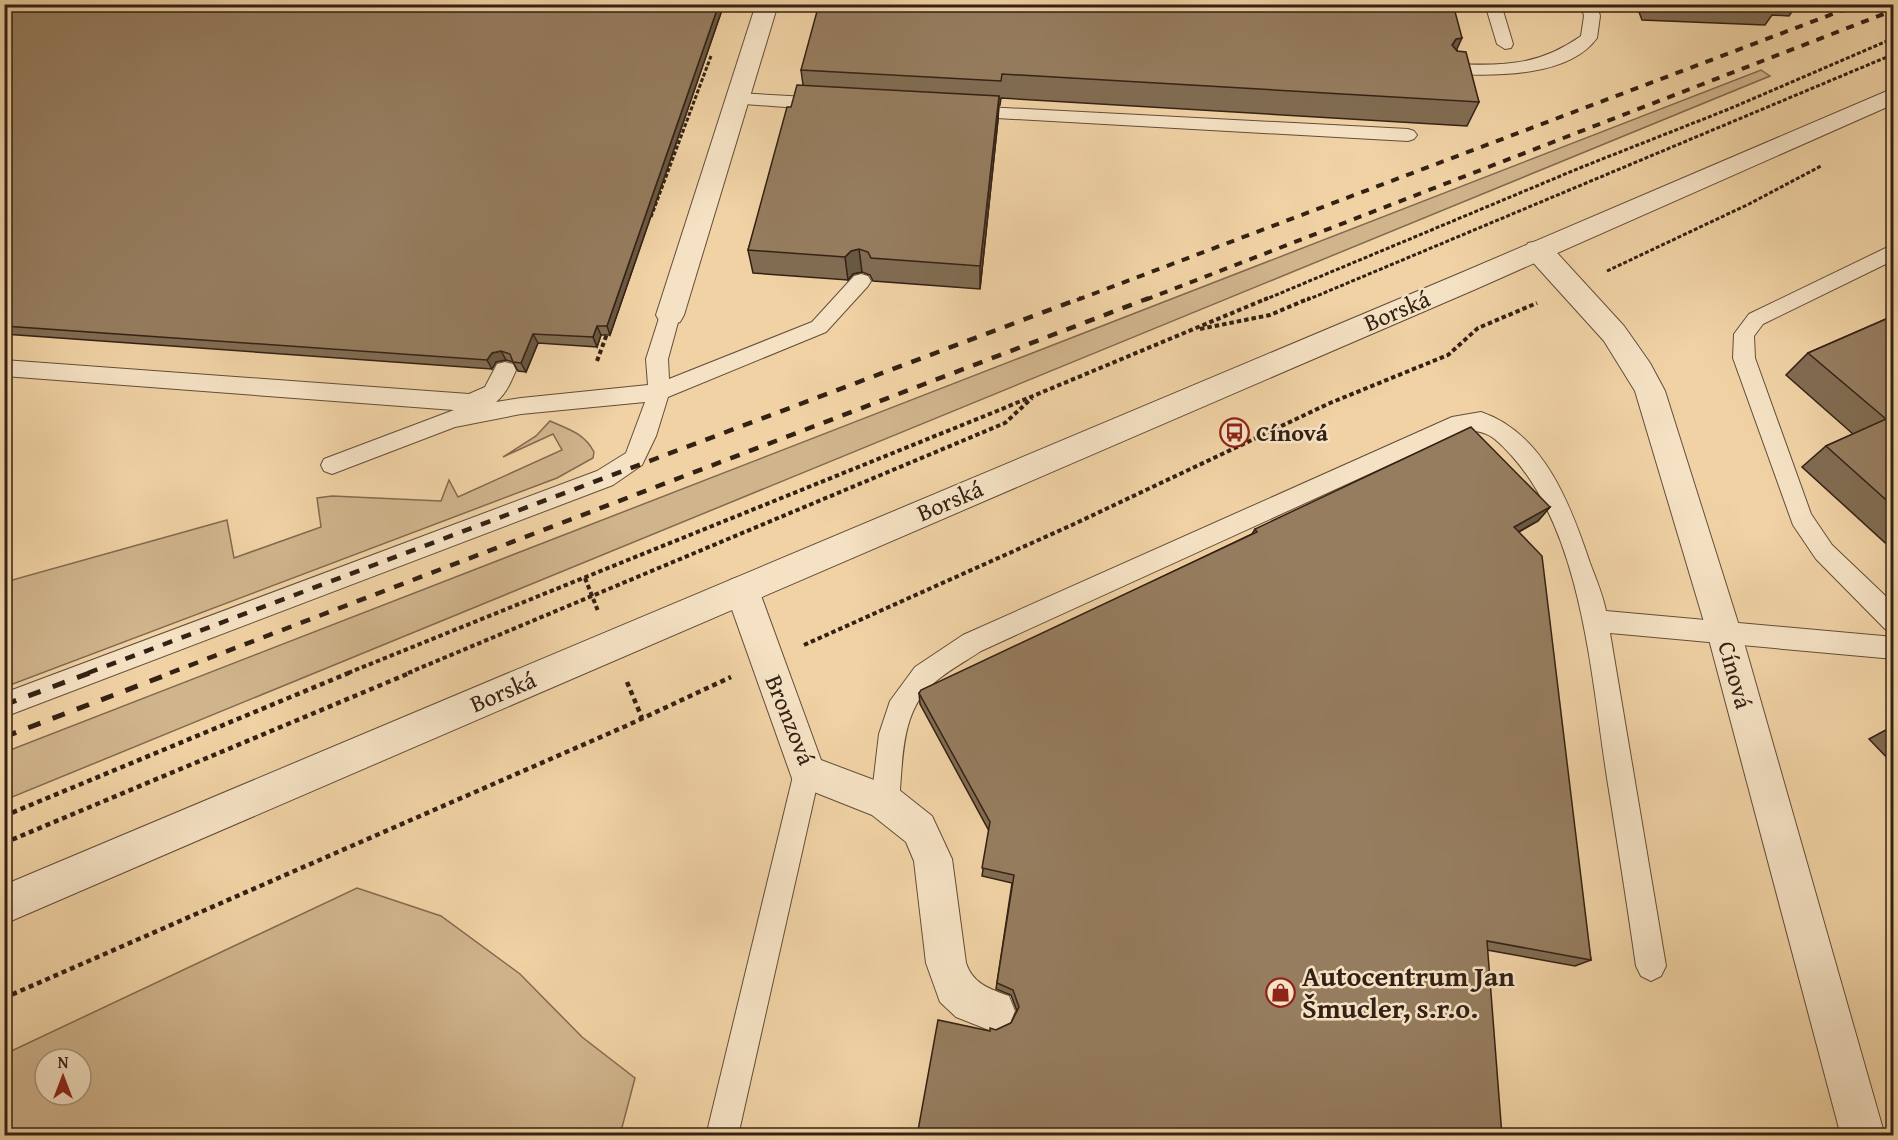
<svg xmlns="http://www.w3.org/2000/svg" width="1898" height="1140" font-family="'Gentium Book Plus',serif">
  <style>
    .green { fill: #d0b48c; stroke: #826a50; stroke-width: 1.5; fill-rule: evenodd }
    .lines { fill: none; stroke-linecap: round; stroke-linejoin: round }
    .service-casing { stroke: #634d39; stroke-width: 2 }
    .minor-casing { stroke: #634d39; stroke-width: 2 }
    .tertiary-casing { stroke: #634d39; stroke-width: 2 }
    .path-far2 { stroke: #342115; stroke-width: 3; stroke-dasharray: 4 2; stroke-linecap: butt }
    .path-far1 { stroke: #342115; stroke-width: 4; stroke-dasharray: 4.5 3; stroke-linecap: butt }
    .path { stroke: #342115; stroke-width: 4.5; stroke-dasharray: 5 4; stroke-linecap: butt }
    .service { fill: #f5e2c4; fill-rule: evenodd }
    .minor { fill: #f5e2c4; fill-rule: evenodd }
    .tertiary { fill: #f5e2c4; fill-rule: evenodd }
    .rail-far2 { stroke: #342115; stroke-width: 4; stroke-dasharray: 8 8; stroke-linecap: butt }
    .rail-far1 { stroke: #342115; stroke-width: 4.5; stroke-dasharray: 10 10; stroke-linecap: butt }
    .rail { stroke: #342115; stroke-width: 5; stroke-dasharray: 13 13; stroke-linecap: butt }
    .wall { fill: #816c52; stroke: #342115; stroke-width: 1.5 }
    .shaded-wall { fill: #695842; stroke: #342115; stroke-width: 1.5 }
    .building { fill: #967d5f; stroke: #342115; stroke-width: 1.5 }
    .labels { text-anchor: middle; stroke-width: 5; stroke-linejoin: round; paint-order: stroke }
    .street-label { font-size: 24px; fill: #342115; stroke: #f5e2c4 }
    .poi-label { font-size: 24px; font-weight: bold; fill: #342115; stroke: #f5e2c4; text-anchor: start }
    .near-poi-label { font-size: 28px; font-weight: bold; fill: #342115; stroke: #f5e2c4; text-anchor: start }
  </style>
  <rect width="100%" height="100%" fill="#f0d2a4"/>
  <filter id="stains"><feTurbulence type="fractalNoise" baseFrequency=".00333" numOctaves="4"/><feColorMatrix values="0 0 0 0 .2 0 0 0 0 .09 0 0 0 0 .02 0 0 0 .5 -.17"/></filter>
  <radialGradient id="worn" r=".72"><stop offset=".6" stop-color="#630" stop-opacity="0"/><stop offset="1" stop-color="#630" stop-opacity=".3"/></radialGradient>
  <g class="green">
    <polygon points="1761,70 1770,76 5,800 5,752"/>
    <path d="M550,421C568,429 584,433 594,452L593,458L557,478L5,687V582L227,520L234,558L321,527L317,498L332,496L441,501L449,480L458,497L562,450L553,434L503,457L536,436Z"/>
    <path d="M357,888L441,916L520,974L582,1037L635,1078L620,1135H5V1054ZM45,1059H81V1095H45Z"/>
  </g>
  <g class="lines">
    <defs>
      <g id="service">
        <polygon points="1485,4 1501,4 1513,44 1511,48 1505,49 1497,44"/>
        <path d="M1581,4H1597L1600,16L1597,38C1569,77 1496,76 1453,74L1447,73L1444,69L1447,65L1453,64C1504,66 1538,66 1581,36L1584,16Z"/>
        <polygon points="737,93 825,98 831,100 834,104 831,108 825,110 731,103 728,99 731,95"/>
        <polygon points="967,106 1408,129 1414,131 1417,135 1414,139 1408,141 961,116 958,112 961,108"/>
        <polygon points="1894,244 1894,260 1763,324 1754,336 1755,358 1811,514 1832,545 1894,604 1894,632 1885,629 1816,559 1793,525 1733,358 1734,334 1749,314"/>
        <path d="M861,274L868,276L871,281L868,286L826,332L668,397L656,436L642,465L613,485L4,717V693L597,471L626,453L645,402L521,414L455,427L332,474L324,471L321,465L324,459L454,410L4,376V360L469,394L485,387L497,364L505,362L513,364L516,370C511,382 506,394 496,402L521,398L648,385L646,359L660,315L663,310L670,307L677,310L680,315L668,359L669,379L812,322L854,276Z"/>
        <path d="M1481,412C1544,433 1571,506 1590,563C1596,579 1603,595 1606,611L1894,637V659L1610,633L1666,966L1661,976L1651,981L1641,976L1636,966C1627,903 1617,840 1607,778C1591,676 1583,536 1512,456C1496,439 1488,429 1463,431L981,651C966,661 949,670 935,682C900,710 903,761 899,802L895,811L885,815L875,811L871,802L879,734L890,701L915,667L963,635L1452,417Z"/>
        <polygon points="807,759 816,763 820,772 738,1136 706,1136 794,772 798,763"/>
      </g>
      <g id="minor">
        <polygon points="756,4 778,4 684,315 680,322 670,325 660,322 656,315"/>
        <polygon points="1538,241 1548,243 1624,326 1650,363 1665,391 1741,632 1885,1136 1841,1136 1707,632 1635,391 1604,341 1528,257 1524,250 1528,243"/>
        <path d="M742,576L754,580L759,590L821,760L898,789L932,816L952,859L966,963C973,984 990,989 1009,996L1015,1011L1009,1026L994,1032L956,1017L940,1002L926,963L914,861L906,842L872,815L794,784L725,590L730,580Z"/>
      </g>
      <polygon id="tertiary" points="1894,88 1894,104 1476,289 4,924 4,885 1456,275"/>
    </defs>
    <use href="#service" class="service-casing"/>
    <use href="#minor" class="minor-casing"/>
    <use href="#tertiary" class="tertiary-casing"/>
    <g class="path-far2">
      <polyline points="651,217 711,56"/>
      <polyline points="1607,271 1749,204 1821,166"/>
      <polyline points="1264,300 1582,167 1729,109 1894,38"/>
      <polyline points="1307,300 1894,54"/>
    </g>
    <g class="path-far1">
      <polyline points="1200,329 1270,315 1310,298"/>
      <polyline points="597,361 608,331"/>
      <polyline points="585,578 598,611"/>
      <polyline points="804,645 1072,525 1330,403 1448,355 1478,328 1537,303"/>
      <polyline points="348,673 997,411 1268,298"/>
      <polyline points="408,673 1005,423 1032,398"/>
    </g>
    <g class="path">
      <polyline points="627,682 642,718"/>
      <polyline points="4,816 351,672"/>
      <polyline points="4,843 412,672"/>
      <polyline points="4,998 626,726 731,677"/>
    </g>
    <use href="#service" class="service"/>
    <use href="#minor" class="minor"/>
    <use href="#tertiary" class="tertiary"/>
    <g class="rail-far2">
      <polyline points="1077,300 1859,4"/>
      <polyline points="1145,300 1894,10"/>
    </g>
    <g class="rail-far1">
      <polyline points="88,673 1081,298"/>
      <polyline points="170,673 1149,298"/>
    </g>
    <g class="rail">
      <polyline points="4,705 92,672"/>
      <polyline points="4,737 174,672"/>
    </g>
  </g>
  <g class="wall">
    <polygon points="4,4 724,4 610,335 601,335 597,347 538,343 526,372 518,371 513,362 506,360 496,362 492,369 4,334"/>
    <polygon points="1636,4 1797,4 1789,16 1772,15 1765,25 1642,20"/>
    <polygon points="1457,50 1479,102 1467,126 1001,98 1000,105 999,105 998,120 980,289 873,281 870,275 862,272 853,274 848,280 753,273 748,250 791,107 803,85 801,70"/>
    <polygon points="1893,316 1893,550 1802,467 1826,446 1853,434 1786,375 1808,353"/>
    <polygon points="1550,507 1538,521 1519,532 1591,960 1575,966 1487,950 990,1031 996,1030 1011,1023 1017,1011 1011,995 996,989 1012,883 982,876 989,831 920,704 919,693 1252,534 1255,529"/>
    <polygon points="1893,726 1893,764 1869,739"/>
  </g>
  <g class="shaded-wall">
    <polygon points="719,4 724,4 610,335 607,326"/>
    <polygon points="1462,38 1451,62 1452,45 1456,39"/>
    <polygon points="999,96 998,120 980,289 980,266"/>
    <polygon points="859,249 862,272 853,274 848,280 845,257 851,251"/>
    <polygon points="597,326 601,335 597,347 593,337"/>
    <polygon points="533,334 538,343 526,372 521,363"/>
    <polygon points="501,351 506,360 496,362 492,369 487,360 492,353"/>
    <polygon points="1550,507 1538,521 1503,540 1514,527"/>
  </g>
  <g class="building">
    <polygon points="4,4 719,4 607,326 597,326 593,337 533,334 521,363 513,362 510,354 501,351 492,353 487,360 4,326"/>
    <polygon points="819,4 1453,4 1462,38 1456,39 1452,45 1457,51 1466,52 1479,102 1002,74 1001,81 801,70"/>
    <polygon points="797,85 999,96 980,266 871,258 868,252 859,249 851,251 845,257 748,250 787,107 791,107"/>
    <polygon points="1893,316 1893,506 1826,446 1886,419 1808,353"/>
    <polygon points="1471,427 1550,507 1514,527 1542,556 1591,960 1487,941 1502,1136 917,1136 938,1020 990,1031 990,1028 996,1030 1011,1023 1019,1007 1013,990 997,983 1014,875 982,868 990,822 919,693 921,690 1257,532 1255,529"/>
  </g>
  <defs>
    <symbol id="bus-ring" viewBox="-11 -11 22 22"><circle r="9.5" fill="#f5e2c4" stroke="#8f2418" stroke-width="1.5"/><path d="M-5-6H5V4H4V6H2V4H-2V6H-4V4H-5ZM-3.5-4V0h7V-4ZM-3.5 1.2v1.5H-2V1.2ZM2 1.2v1.5H3.5V1.2Z" fill="#8f2418"/></symbol>
    <symbol id="shop-ring" viewBox="-11 -11 22 22"><circle r="9.5" fill="#f5e2c4" stroke="#8f2418" stroke-width="1.5"/><path d="M-5-2.5h2.3a2.7 3.5 0 0 1 5.4 0H5L5.5 6h-11ZM-1.5-2.5h3a1.5 2.3 0 0 0-3 0Z" fill="#8f2418"/></symbol>
  </defs>
  <g fill-rule="evenodd">
    <use href="#bus-ring" x="1218" y="416" width="33" height="33"/>
    <use href="#shop-ring" x="1264" y="976" width="33" height="33"/>
  </g>
  <g class="labels">
    <g class="street-label">
      <text transform="translate(1397 311) rotate(-23)" y="8">Borská</text>
      <text transform="translate(950 501) rotate(-23)" y="8">Borská</text>
      <text transform="translate(1735 675) rotate(74)" y="8">Cínová</text>
      <text transform="translate(503 692) rotate(-23)" y="8">Borská</text>
      <text transform="translate(790 720) rotate(68)" y="8">Bronzová</text>
    </g>
    <g class="poi-label">
      <text x="1256" y="441">Cínová</text>
    </g>
    <g class="near-poi-label">
      <text x="1302" y="986">Autocentrum Jan<tspan x="1302" dy="32">Šmucler, s.r.o.</tspan></text>
    </g>
  </g>
  <rect width="1898" height="1140" fill="none" stroke="#f0d2a4" stroke-width="24"/>
  <rect x="6" y="6" width="1886" height="1128" fill="none" stroke="#342115" stroke-width="3"/>
  <rect x="12" y="12" width="1874" height="1116" fill="none" stroke="#342115" stroke-width="1.5"/>
  <g transform="translate(63 1077)"><circle r="28" fill="#f5e2c4" stroke="#a8957e" stroke-width="1.5"/>
  <path d="M0-4.5L10 22L0 15L-10 22Z" fill="#8f2418"/>
  <text y="-9" font-size="16" font-weight="bold" text-anchor="middle" fill="#342115">N</text>
  </g>
  <rect width="100%" height="100%" filter="url(#stains)"/>
  <rect width="100%" height="100%" fill="url(#worn)"/>
</svg>
